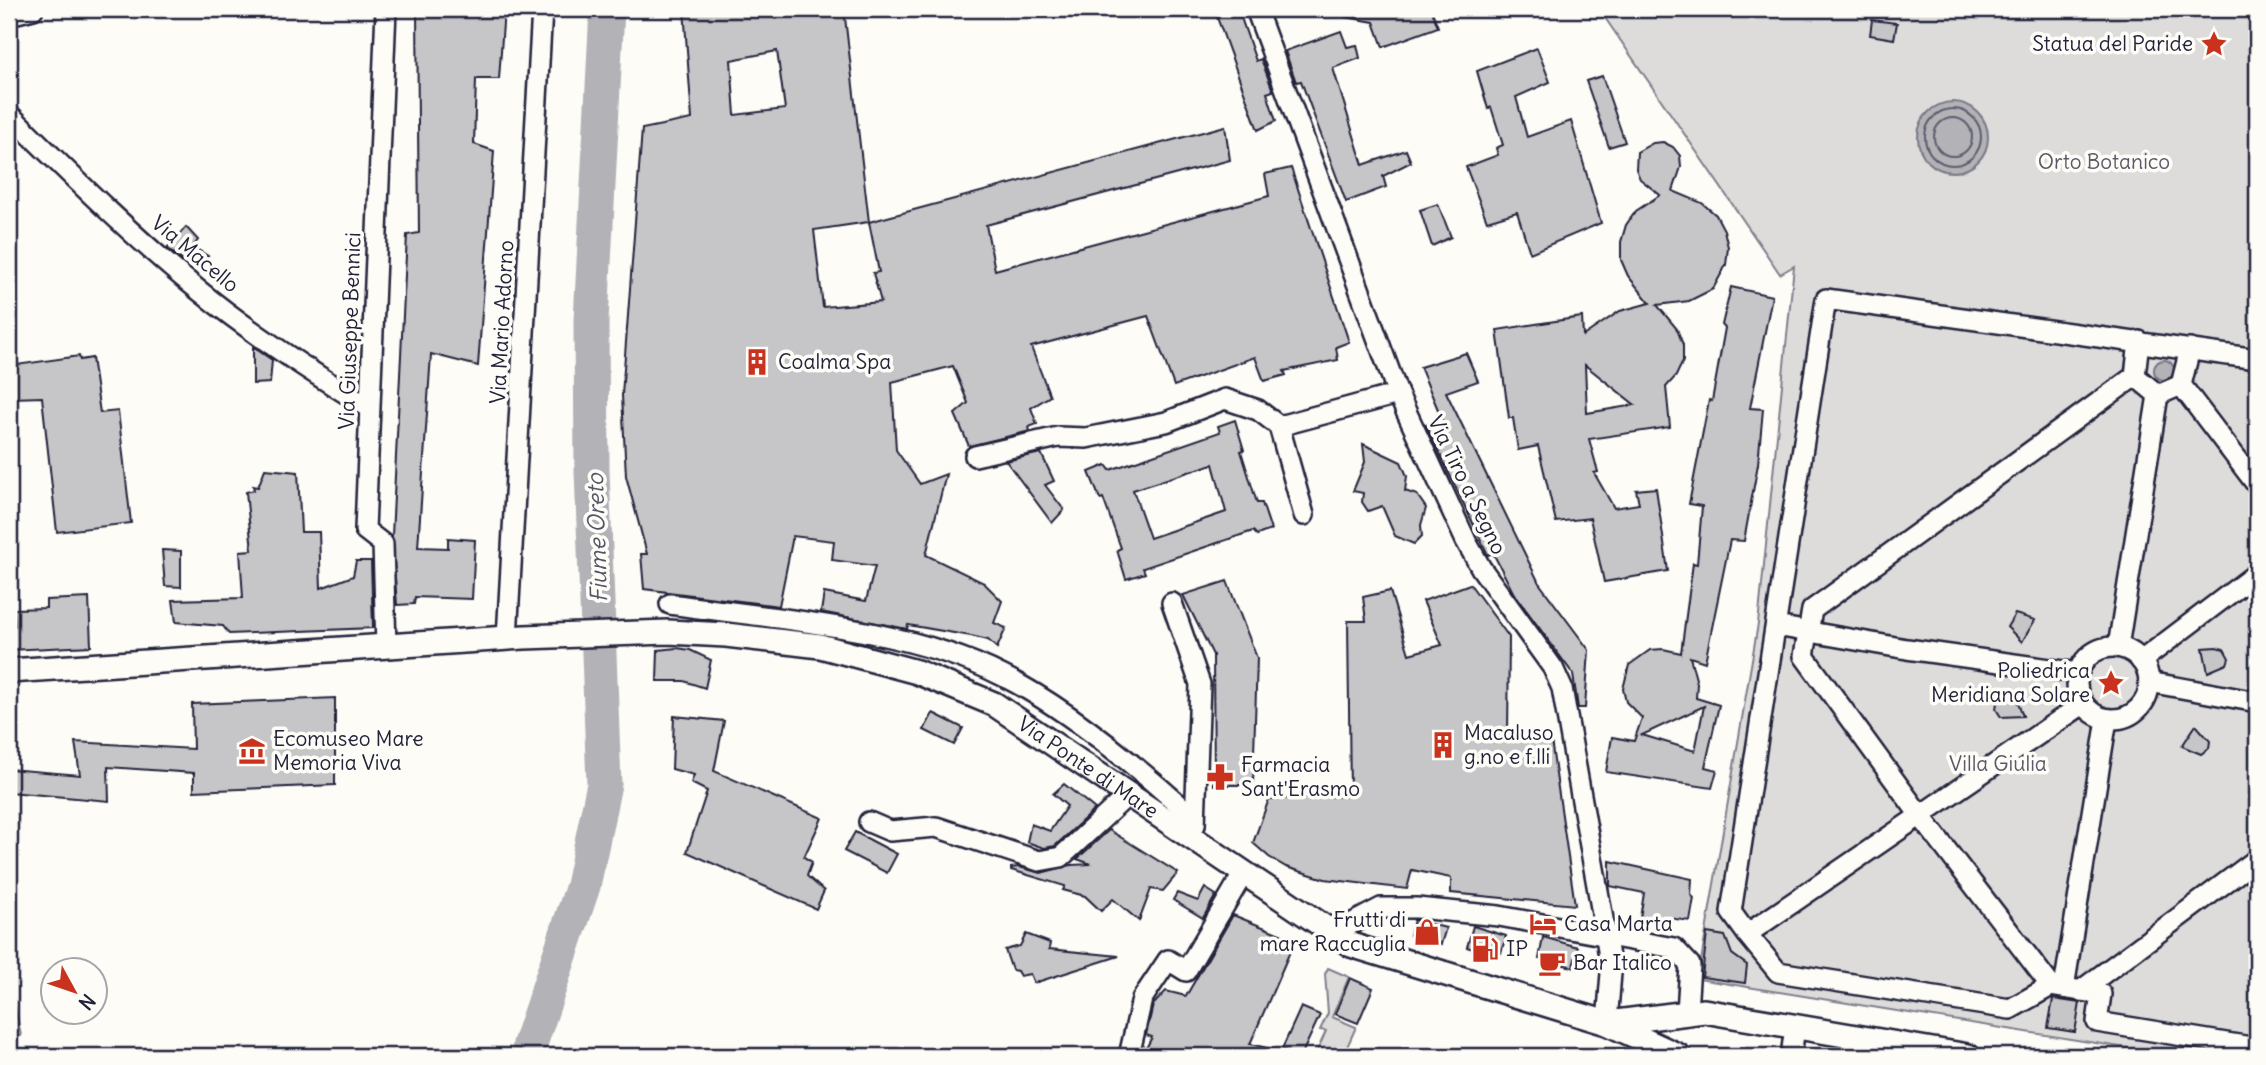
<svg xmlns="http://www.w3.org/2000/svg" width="2266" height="1065" font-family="Delius,sans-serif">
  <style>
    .green { fill: #dddcdb; stroke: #807f8b; stroke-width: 2 }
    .water { fill: #b2b2b7; stroke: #787885; stroke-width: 2 }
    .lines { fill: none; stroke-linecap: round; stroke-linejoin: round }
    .shore { stroke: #5c5c6d; stroke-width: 2 }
    .river { stroke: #b2b2b7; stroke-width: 35 }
    .building { fill: #c6c6c8; stroke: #22223b; stroke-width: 2; fill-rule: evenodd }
    .minor-casing { stroke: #22223b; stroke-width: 24 }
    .major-casing { stroke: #22223b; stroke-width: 28 }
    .minor { stroke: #fdfcf7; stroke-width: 19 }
    .major { stroke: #fdfcf7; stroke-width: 23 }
    .labels { text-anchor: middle; stroke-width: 7; stroke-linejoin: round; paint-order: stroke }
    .poi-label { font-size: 21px; fill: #22223b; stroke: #fdfcf7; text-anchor: start }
    .park-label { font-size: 21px; fill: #5a5a6b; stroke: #fdfcf7 }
    .street-label { font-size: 21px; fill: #22223b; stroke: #fdfcf7 }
    .water-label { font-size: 23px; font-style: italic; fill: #545466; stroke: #fdfcf7 }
  </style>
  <rect width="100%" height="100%" fill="#fdfcf7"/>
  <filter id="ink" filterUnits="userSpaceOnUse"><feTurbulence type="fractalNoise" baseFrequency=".0143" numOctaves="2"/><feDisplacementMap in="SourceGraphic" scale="14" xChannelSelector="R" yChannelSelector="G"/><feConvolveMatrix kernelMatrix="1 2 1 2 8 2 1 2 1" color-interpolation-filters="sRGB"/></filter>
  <g filter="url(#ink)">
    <g class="green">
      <polygon points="1599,9 2257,9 2257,1056 2176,1056 1698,979 1758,624 1794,266 1780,274"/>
      <polygon points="1328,968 1349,977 1332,1017 1356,1027 1343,1056 1315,1056 1326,1031 1320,1030 1328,1013 1325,974"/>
      <polygon points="9,977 21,1036 9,1038"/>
    </g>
    <g class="water">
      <circle cx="1953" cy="137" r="35"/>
      <circle cx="2164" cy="370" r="10"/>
    </g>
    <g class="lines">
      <g class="shore">
        <circle cx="1953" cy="137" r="28"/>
        <circle cx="1953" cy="137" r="19"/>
      </g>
      <polyline class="river" points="529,1056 530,1044 583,886 604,784 592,471 591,321 607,9"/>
    </g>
    <g class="building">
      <polygon points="417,9 504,9 499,79 476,79 474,144 494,151 478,366 431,354 418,547 448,548 448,538 475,540 472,599 415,597 414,604 397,605 392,536 407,235 419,233"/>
      <path d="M684,9H844L869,222L1225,126L1230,160L986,225L995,270L1269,196L1265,174L1291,168L1349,342L1336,347L1338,360L1284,371L1286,375L1264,381L1255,357L1174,386L1148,316L1031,347L1050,396L1031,408L1037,424L1029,427L1030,431L969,446L955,414L968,403L953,366L892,382L896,450L920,484L946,474L926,555L984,583L1002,601L994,623L1006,628L997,648L988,640L971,636L908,625L907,629L821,612L824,593L866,601L875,566L832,560L834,541L793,536L779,606L644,589L641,554H647L626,476L622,395L642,129L692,119ZM777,51L785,109L735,115L731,60ZM869,222L879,272L873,273L881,302L823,307L814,230Z"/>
      <polygon points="1214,9 1238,9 1256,61 1261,59 1273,91 1267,93 1276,121 1258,130"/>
      <polygon points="1345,9 1431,9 1438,27 1383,47 1374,22 1345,17"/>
      <polygon points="1872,20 1897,23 1894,39 1870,35"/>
      <polygon points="1341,31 1347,47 1357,45 1360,58 1333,68 1363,165 1406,150 1411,162 1383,176 1386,187 1346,202 1301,81 1296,82 1285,51"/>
      <polygon points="1537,48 1550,82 1516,97 1527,137 1571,121 1601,223 1530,253 1517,212 1487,221 1466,167 1498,155 1496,148 1503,145 1491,107 1488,109 1477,71"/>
      <polygon points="1602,76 1625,142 1609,147 1586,81"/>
      <path d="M1663,142L1673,147L1680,156L1681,167L1673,191L1702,203L1716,215L1724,230L1728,247L1726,265L1713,289L1689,301L1657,305L1677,329L1683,345V361L1676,376L1666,387L1670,427L1589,439L1598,472L1594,473L1614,508L1639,504L1636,490L1656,488L1668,571L1604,582L1590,518L1556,522L1538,446L1518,450L1513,418H1509L1497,330L1582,317L1583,336L1620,311L1650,303L1628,276L1621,260V242L1626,225L1636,211L1660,195L1640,179L1636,169L1637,152L1653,143ZM1585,365L1635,405L1587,413Z"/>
      <polygon points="1438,204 1451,237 1432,246 1420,210"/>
      <polygon points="186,227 198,240 193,247 208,256 201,268 184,259 183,261 167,248"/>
      <path d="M1731,287L1772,296L1750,408L1763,409L1758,464L1744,541L1730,540L1705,662L1690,657L1697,683L1696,698L1719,705L1705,767L1717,770L1712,788L1606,772L1612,737L1634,741L1642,718L1626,702L1623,689L1629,665L1650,650L1663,649L1681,653L1693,563L1697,564L1702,506L1689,504L1709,400L1712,401L1725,328L1722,325ZM1704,706L1695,751L1642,735Z"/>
      <polygon points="253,347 272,360 270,383 253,384"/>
      <polygon points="1466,353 1478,381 1446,392 1539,583 1589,650 1585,708 1578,708 1573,674 1513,592 1493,553 1488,555 1426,425 1442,419 1420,367"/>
      <polygon points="79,356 80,360 92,358 100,413 118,411 131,523 57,532 42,397 12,398 9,366"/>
      <path d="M1235,420L1244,450L1241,451L1257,503H1262L1271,530L1257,535L1253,531L1143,568L1145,573L1126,579L1117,550L1121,548L1103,498L1100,499L1089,472L1106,465L1110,470L1220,432L1218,426ZM1213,464L1226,512L1150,538L1133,490Z"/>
      <polygon points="1363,444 1401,462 1407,476 1405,491 1417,495 1426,508 1421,525 1422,536 1414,544 1395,536 1382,506 1368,511 1362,502 1363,493 1353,491 1365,462"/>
      <polygon points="1041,453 1054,481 1045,485 1064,510 1052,523 1006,461"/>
      <polygon points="265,469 298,472 301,532 319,532 321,588 353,576 356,561 371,561 373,628 229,634 223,626 176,622 173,600 243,598 240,551 252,550 246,492 254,490 253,486 258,487"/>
      <polygon points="162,550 181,551 181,587 165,586"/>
      <polygon points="1227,581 1257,658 1253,785 1214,785 1213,655 1183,595"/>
      <polygon points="1470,584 1509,637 1508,736 1551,740 1575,905 1451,893 1451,878 1412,870 1407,889 1325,879 1286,867 1269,857 1253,843 1269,799 1350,796 1348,621 1366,621 1363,597 1390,591 1409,654 1442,645 1423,601"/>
      <polygon points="89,598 91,646 9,650 9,627 15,626 14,609 46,608 46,600"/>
      <polygon points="2015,614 2035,620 2022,642 2007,627"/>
      <polygon points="2216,647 2224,649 2229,658 2227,664 2208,672 2203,648"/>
      <polygon points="677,648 690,650 711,660 705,688 684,681 657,681 658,650"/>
      <polygon points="2014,691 2023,716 2001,717 1996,709 1997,703"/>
      <polygon points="335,698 335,785 194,791 194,773 108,767 109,801 9,792 9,769 80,775 75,742 193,749 192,704"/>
      <polygon points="933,713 963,728 954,745 924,730"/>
      <polygon points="674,716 724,721 714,771 822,818 804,857 812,862 807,876 824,891 816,909 687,852 707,791 691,783 694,775 672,769"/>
      <polygon points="2196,725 2210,741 2209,748 2201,754 2182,746"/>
      <polygon points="1064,784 1095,809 1055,846 1044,848 1027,842 1031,824 1050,831 1067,806 1053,794"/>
      <polygon points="1109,830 1178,873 1163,891 1151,889 1139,921 1113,899 1101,911 1085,896 1063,890 1065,886 1011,870 1011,868 1019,867 1041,873 1071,865 1091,864 1077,859"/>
      <polygon points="855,832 897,854 887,873 844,851"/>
      <polygon points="1610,861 1692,879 1691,895 1694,898 1690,921 1661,917 1660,922 1640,918 1644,893 1610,886"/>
      <polygon points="1205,888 1216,895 1203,918 1173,900 1177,893 1198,901"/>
      <polygon points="1233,915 1295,940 1250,1044 1276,1050 1276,1056 1142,1056 1152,1037 1146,1035 1153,1005 1166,991 1186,996"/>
      <polygon points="1414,920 1446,928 1441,944 1410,935"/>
      <polygon points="1473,926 1506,936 1501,953 1490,950 1489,954 1467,947"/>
      <polygon points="1707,933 1725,936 1732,954 1747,965 1745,983 1702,977"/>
      <polygon points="1026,934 1050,943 1049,949 1119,956 1034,983 1030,974 1020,976 1017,971 1012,970 1005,950 1020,946"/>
      <polygon points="1543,937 1578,947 1573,967 1539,959"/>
      <polygon points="1350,978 1373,988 1358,1023 1335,1014"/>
      <polygon points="2053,999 2080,1003 2075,1032 2048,1028"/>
      <polygon points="1301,1007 1320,1015 1301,1056 1298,1056 1282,1049"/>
    </g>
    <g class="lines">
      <defs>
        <g id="minor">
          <polyline points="1256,9 1398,394 1466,541 1481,568 1553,668 1562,688 1606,936 1611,973 1607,1023"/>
          <polyline points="9,15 33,9"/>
          <path d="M9,114C70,174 131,235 197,289C251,333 310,371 369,408"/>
          <polyline points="2139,341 2135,376 2158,395 2181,385 2190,349"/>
          <polyline points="2181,385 2257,485"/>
          <polyline points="1279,426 1304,515"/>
          <polyline points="975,456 1058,437 1086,438 1166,422 1225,399 1258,410 1279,426 1398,394"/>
          <polyline points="1172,603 1200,684 1195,825"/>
          <path d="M670,604C775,619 908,627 1003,676C1069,709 1140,769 1195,819"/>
          <polyline points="1776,626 1907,649 2078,673"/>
          <polyline points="507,638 542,9"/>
          <polyline points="386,647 383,544 365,530 386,9"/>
          <polyline points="2118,647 2158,395"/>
          <circle cx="2113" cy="683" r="36"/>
          <polyline points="2141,661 2257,573"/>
          <polyline points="2149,682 2257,702"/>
          <polyline points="2083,704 1747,934 1731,912 1826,299 2257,359"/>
          <polyline points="869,822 890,831 936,827 1039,861 1061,857 1128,795"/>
          <polyline points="1332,934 1381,908 1417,908 1499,916 1674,948 1690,965 1687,1012"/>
          <polyline points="1747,934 1778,972 2010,1009 2051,986 2101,994 2097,1022 2257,1048"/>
          <polyline points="2051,986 1919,814 1804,656 1812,610 2135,376"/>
          <polyline points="2064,988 2107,719"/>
          <polyline points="2080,991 2257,859"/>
          <polyline points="1129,1056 1142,999 1168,960 1186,971 1243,874"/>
          <polyline points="1791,1056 1795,1027"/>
        </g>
        <g id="major">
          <path id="s1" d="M9,671L524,637L668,632L726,635L820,646L917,672L994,704L1351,945L1607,1023L1679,1056"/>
          <polyline points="1608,1023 1704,1011 1968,1056"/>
        </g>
      </defs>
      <use href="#minor" class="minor-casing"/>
      <use href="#major" class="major-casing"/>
      <use href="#minor" class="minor"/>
      <use href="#major" class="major"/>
    </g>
  </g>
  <defs>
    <symbol id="sight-bare" viewBox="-9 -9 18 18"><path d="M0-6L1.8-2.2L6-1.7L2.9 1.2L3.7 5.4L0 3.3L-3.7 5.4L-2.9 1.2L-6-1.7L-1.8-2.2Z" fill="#c8321e" stroke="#fdfcf7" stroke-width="2.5" paint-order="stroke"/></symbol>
    <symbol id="building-bare" viewBox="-9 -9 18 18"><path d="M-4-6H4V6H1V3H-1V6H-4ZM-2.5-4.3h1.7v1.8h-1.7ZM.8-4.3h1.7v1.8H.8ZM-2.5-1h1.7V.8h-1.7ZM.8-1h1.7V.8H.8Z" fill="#c8321e" stroke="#fdfcf7" stroke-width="2.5" paint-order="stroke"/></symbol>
    <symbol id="museum-bare" viewBox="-9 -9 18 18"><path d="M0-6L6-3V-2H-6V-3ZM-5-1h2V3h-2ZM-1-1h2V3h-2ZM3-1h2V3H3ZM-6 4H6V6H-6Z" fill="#c8321e" stroke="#fdfcf7" stroke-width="2.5" paint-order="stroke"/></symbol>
    <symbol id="pharmacy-bare" viewBox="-9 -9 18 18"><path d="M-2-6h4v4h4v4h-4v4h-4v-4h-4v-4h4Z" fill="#c8321e" stroke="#fdfcf7" stroke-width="2.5" paint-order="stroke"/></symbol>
    <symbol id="hotel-bare" viewBox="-9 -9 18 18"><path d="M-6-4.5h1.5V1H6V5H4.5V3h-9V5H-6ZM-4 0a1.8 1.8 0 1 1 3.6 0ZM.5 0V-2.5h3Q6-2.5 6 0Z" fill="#c8321e" stroke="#fdfcf7" stroke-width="2.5" paint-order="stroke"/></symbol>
    <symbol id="shop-bare" viewBox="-9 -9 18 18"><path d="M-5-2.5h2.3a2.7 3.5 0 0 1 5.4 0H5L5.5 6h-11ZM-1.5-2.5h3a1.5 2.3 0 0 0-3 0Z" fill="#c8321e" stroke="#fdfcf7" stroke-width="2.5" paint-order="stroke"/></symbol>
    <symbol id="fuel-bare" viewBox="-9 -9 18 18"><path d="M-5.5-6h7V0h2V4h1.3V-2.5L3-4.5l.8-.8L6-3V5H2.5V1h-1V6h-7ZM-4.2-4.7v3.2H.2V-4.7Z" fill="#c8321e" stroke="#fdfcf7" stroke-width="2.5" paint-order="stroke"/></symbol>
    <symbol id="cafe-bare" viewBox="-9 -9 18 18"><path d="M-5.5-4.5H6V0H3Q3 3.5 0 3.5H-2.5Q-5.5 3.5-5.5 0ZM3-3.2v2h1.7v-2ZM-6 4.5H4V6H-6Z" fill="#c8321e" stroke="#fdfcf7" stroke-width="2.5" paint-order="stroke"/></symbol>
  </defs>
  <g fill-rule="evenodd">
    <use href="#sight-bare" x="2195" y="25" width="38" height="38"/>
    <use href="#building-bare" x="738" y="343" width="38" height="38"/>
    <use href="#sight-bare" x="2092" y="664" width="38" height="38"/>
    <use href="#building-bare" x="1424" y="726" width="38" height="38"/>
    <use href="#museum-bare" x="233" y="732" width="38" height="38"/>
    <use href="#pharmacy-bare" x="1201" y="758" width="38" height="38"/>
    <use href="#hotel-bare" x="1524" y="905" width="38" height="38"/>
    <use href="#shop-bare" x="1408" y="913" width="38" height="38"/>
    <use href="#fuel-bare" x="1466" y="930" width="38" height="38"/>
    <use href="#cafe-bare" x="1533" y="944" width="38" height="38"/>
  </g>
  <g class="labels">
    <g class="poi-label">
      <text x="2193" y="51" text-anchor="end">Statua del Paride</text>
      <text x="778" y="369">Coalma Spa</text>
      <text x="2090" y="678" text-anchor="end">Poliedrica<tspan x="2090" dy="24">Meridiana Solare</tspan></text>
      <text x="1464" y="740">Macaluso<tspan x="1464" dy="24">g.no e f.lli</tspan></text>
      <text x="273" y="746">Ecomuseo Mare<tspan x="273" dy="24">Memoria Viva</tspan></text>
      <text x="1241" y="772">Farmacia<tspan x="1241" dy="24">Sant'Erasmo</tspan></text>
      <text x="1406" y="927" text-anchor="end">Frutti di<tspan x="1406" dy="24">mare Raccuglia</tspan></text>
      <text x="1564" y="931">Casa Marta</text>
      <text x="1506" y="956">IP</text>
      <text x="1573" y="970">Bar Italico</text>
    </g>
    <g class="park-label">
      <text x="2104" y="169">Orto Botanico</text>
      <text x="1998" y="771">Villa Giulia</text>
    </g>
    <g class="street-label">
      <text transform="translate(195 254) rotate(40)" y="7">Via Macello</text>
      <text transform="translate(502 322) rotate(-87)" y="7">Via Mario Adorno</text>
      <text transform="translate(350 331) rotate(-88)" y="7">Via Giuseppe Bennici</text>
      <text transform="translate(1467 485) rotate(64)" y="7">Via Tiro a Segno</text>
      <text dy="7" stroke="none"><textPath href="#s1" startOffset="1110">Via Ponte di Mare</textPath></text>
    </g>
    <g class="water-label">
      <text transform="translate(597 538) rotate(-92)" y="8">Fiume Oreto</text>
    </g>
  </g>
  <rect width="2266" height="1065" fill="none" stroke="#fdfcf7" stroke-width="35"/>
  <rect x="18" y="18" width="2231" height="1030" fill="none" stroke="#22223b" stroke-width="2.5" filter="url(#ink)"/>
  <g transform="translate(74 991) rotate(130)"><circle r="33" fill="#fdfcf7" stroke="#a5a5ac" stroke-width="2"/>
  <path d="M0-5L12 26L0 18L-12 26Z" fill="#c8321e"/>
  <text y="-10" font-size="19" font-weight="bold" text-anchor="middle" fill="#22223b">N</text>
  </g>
</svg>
